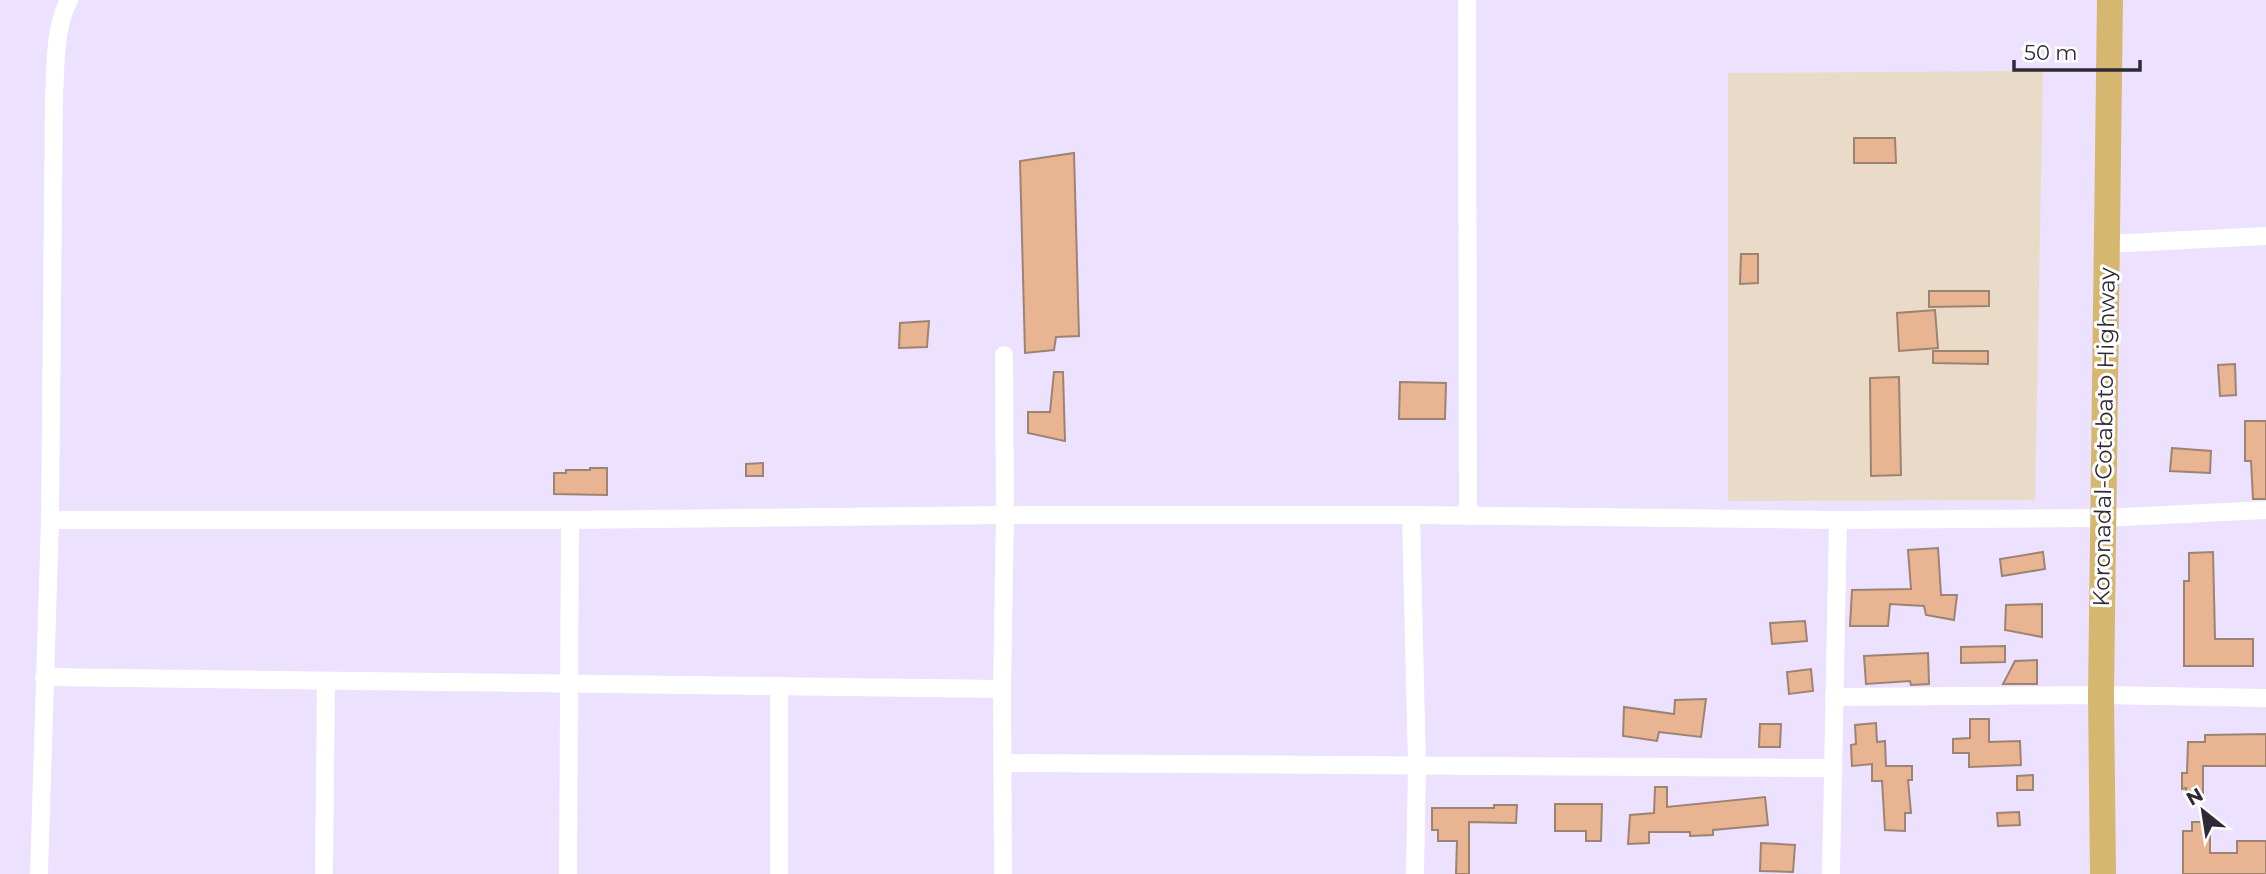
<svg xmlns="http://www.w3.org/2000/svg" width="2266" height="874" font-family="Montserrat,sans-serif">
  <style>
    .education { fill: #eadbc8 }
    .building { fill: #e9b491; stroke: #9d8372; stroke-width: 2 }
    .lines { fill: none; stroke-linecap: round; stroke-linejoin: round }
    .minor { stroke: #fff; stroke-width: 18 }
    .highway { stroke: #d6b76f; stroke-width: 26 }
    .labels { text-anchor: middle; stroke-width: 6; stroke-linejoin: round; paint-order: stroke }
    .street-label { font-size: 23px; fill: #2e2a35; stroke: #fff }
  </style>
  <rect width="100%" height="100%" fill="#ece1fe"/>
  <polygon class="education" points="2043,71 2035,500 1728,501 1728,73"/>
  <g class="building">
    <polygon points="1854,138 1895,138 1896,163 1854,163"/>
    <polygon points="1074,153 1079,336 1056,337 1054,350 1025,353 1020,161"/>
    <polygon points="1741,254 1758,254 1758,283 1740,284"/>
    <polygon points="1929,291 1989,291 1989,306 1929,307"/>
    <polygon points="1935,310 1938,348 1899,351 1897,313"/>
    <polygon points="929,321 927,347 899,348 900,323"/>
    <polygon points="1933,351 1988,351 1988,364 1933,363"/>
    <polygon points="2235,364 2236,395 2220,396 2218,365"/>
    <polygon points="1054,372 1063,372 1065,441 1028,433 1028,412 1050,412"/>
    <polygon points="1899,377 1901,475 1871,476 1870,378"/>
    <polygon points="1400,382 1446,383 1445,419 1399,419"/>
    <polygon points="2245,421 2266,421 2266,499 2253,499 2251,461 2245,461"/>
    <polygon points="2172,448 2211,451 2210,473 2170,471"/>
    <polygon points="763,463 763,476 746,476 746,464"/>
    <polygon points="590,468 607,468 607,495 554,494 554,473 566,473 566,470 590,470"/>
    <polygon points="1938,548 1941,595 1957,595 1954,620 1926,615 1924,606 1890,604 1888,626 1850,626 1852,590 1911,589 1908,550"/>
    <polygon points="2043,552 2045,569 2002,576 2000,559"/>
    <polygon points="2213,552 2215,639 2253,639 2253,666 2184,666 2184,581 2189,581 2189,553"/>
    <polygon points="2042,604 2042,637 2005,630 2006,605"/>
    <polygon points="1805,621 1807,641 1772,644 1770,623"/>
    <polygon points="2005,646 2005,662 1961,663 1961,647"/>
    <polygon points="1928,653 1929,684 1911,685 1910,681 1866,684 1864,656"/>
    <polygon points="2037,660 2037,684 2003,684 2015,661"/>
    <polygon points="1811,669 1813,691 1789,694 1787,672"/>
    <polygon points="1706,699 1701,737 1659,732 1657,741 1623,736 1624,707 1674,714 1675,700"/>
    <polygon points="1970,719 1989,719 1989,742 2020,741 2021,765 1969,767 1969,753 1953,753 1953,739 1970,738"/>
    <polygon points="1876,723 1877,742 1885,741 1886,766 1912,766 1912,780 1908,780 1911,813 1905,813 1905,831 1885,830 1882,781 1872,781 1872,764 1852,766 1851,745 1856,744 1855,725"/>
    <polygon points="1760,724 1781,724 1780,747 1759,747"/>
    <polygon points="2266,734 2266,766 2203,766 2203,793 2187,794 2186,788 2182,789 2182,773 2187,773 2188,742 2205,742 2205,735"/>
    <polygon points="2033,775 2033,790 2017,790 2017,776"/>
    <polygon points="1655,787 1667,787 1667,807 1765,797 1768,825 1713,830 1713,835 1690,836 1690,832 1649,832 1649,843 1628,844 1630,815 1654,813"/>
    <polygon points="1555,804 1602,804 1601,841 1586,841 1586,831 1555,831"/>
    <polygon points="1494,805 1517,805 1516,823 1469,822 1469,874 1456,874 1457,841 1438,841 1438,830 1432,830 1432,808 1494,808"/>
    <polygon points="2019,812 2020,825 1998,826 1997,813"/>
    <polygon points="2192,822 2210,822 2210,853 2237,853 2237,841 2266,841 2266,874 2183,874 2183,831 2192,831"/>
    <polygon points="1761,843 1795,845 1793,872 1760,871"/>
  </g>
  <g class="lines">
    <g class="minor">
      <polyline points="1467,0 1468,516"/>
      <polyline points="2106,244 2266,236"/>
      <polyline points="1411,515 1417,765 1415,874"/>
      <polyline points="50,520 570,520 1005,515 1411,515 1838,520 2103,518 2266,510"/>
      <polyline points="44,677 1002,689"/>
      <polyline points="1834,697 2101,695 2266,698"/>
      <polyline points="1003,763 1832,768"/>
      <path d="M39,874L50,520L54,96C56,64 54,29 69,0"/>
      <polyline points="324,874 326,681"/>
      <polyline points="568,874 570,520"/>
      <polyline points="779,874 779,686"/>
      <polyline points="1003,874 1002,689 1005,515 1004,355"/>
      <polyline points="1831,874 1838,520"/>
    </g>
    <polyline class="highway" points="2103,874 2101,695 2110,0"/>
  </g>
  <g class="labels">
    <g class="street-label">
      <text transform="translate(2104 437) rotate(-89)" y="8">Koronadal-Cotabato Highway</text>
    </g>
  </g>
  <g transform="translate(2203 811) rotate(330)" stroke="#ffffff" stroke-width="5" paint-order="stroke">
  <path d="M0-5L12 26L0 18L-12 26Z" fill="#2e2a35"/>
  <text y="-10" font-size="19" font-weight="bold" text-anchor="middle" fill="#2e2a35">N</text>
  </g>
  <path d="M2014 60v10h126v-10" fill="none" stroke="#2e2a35" stroke-width="3.5"/>
  <text x="2024" y="60" font-size="21" fill="#2e2a35" stroke="#ffffff" stroke-width="5" paint-order="stroke">50 m</text>
</svg>
